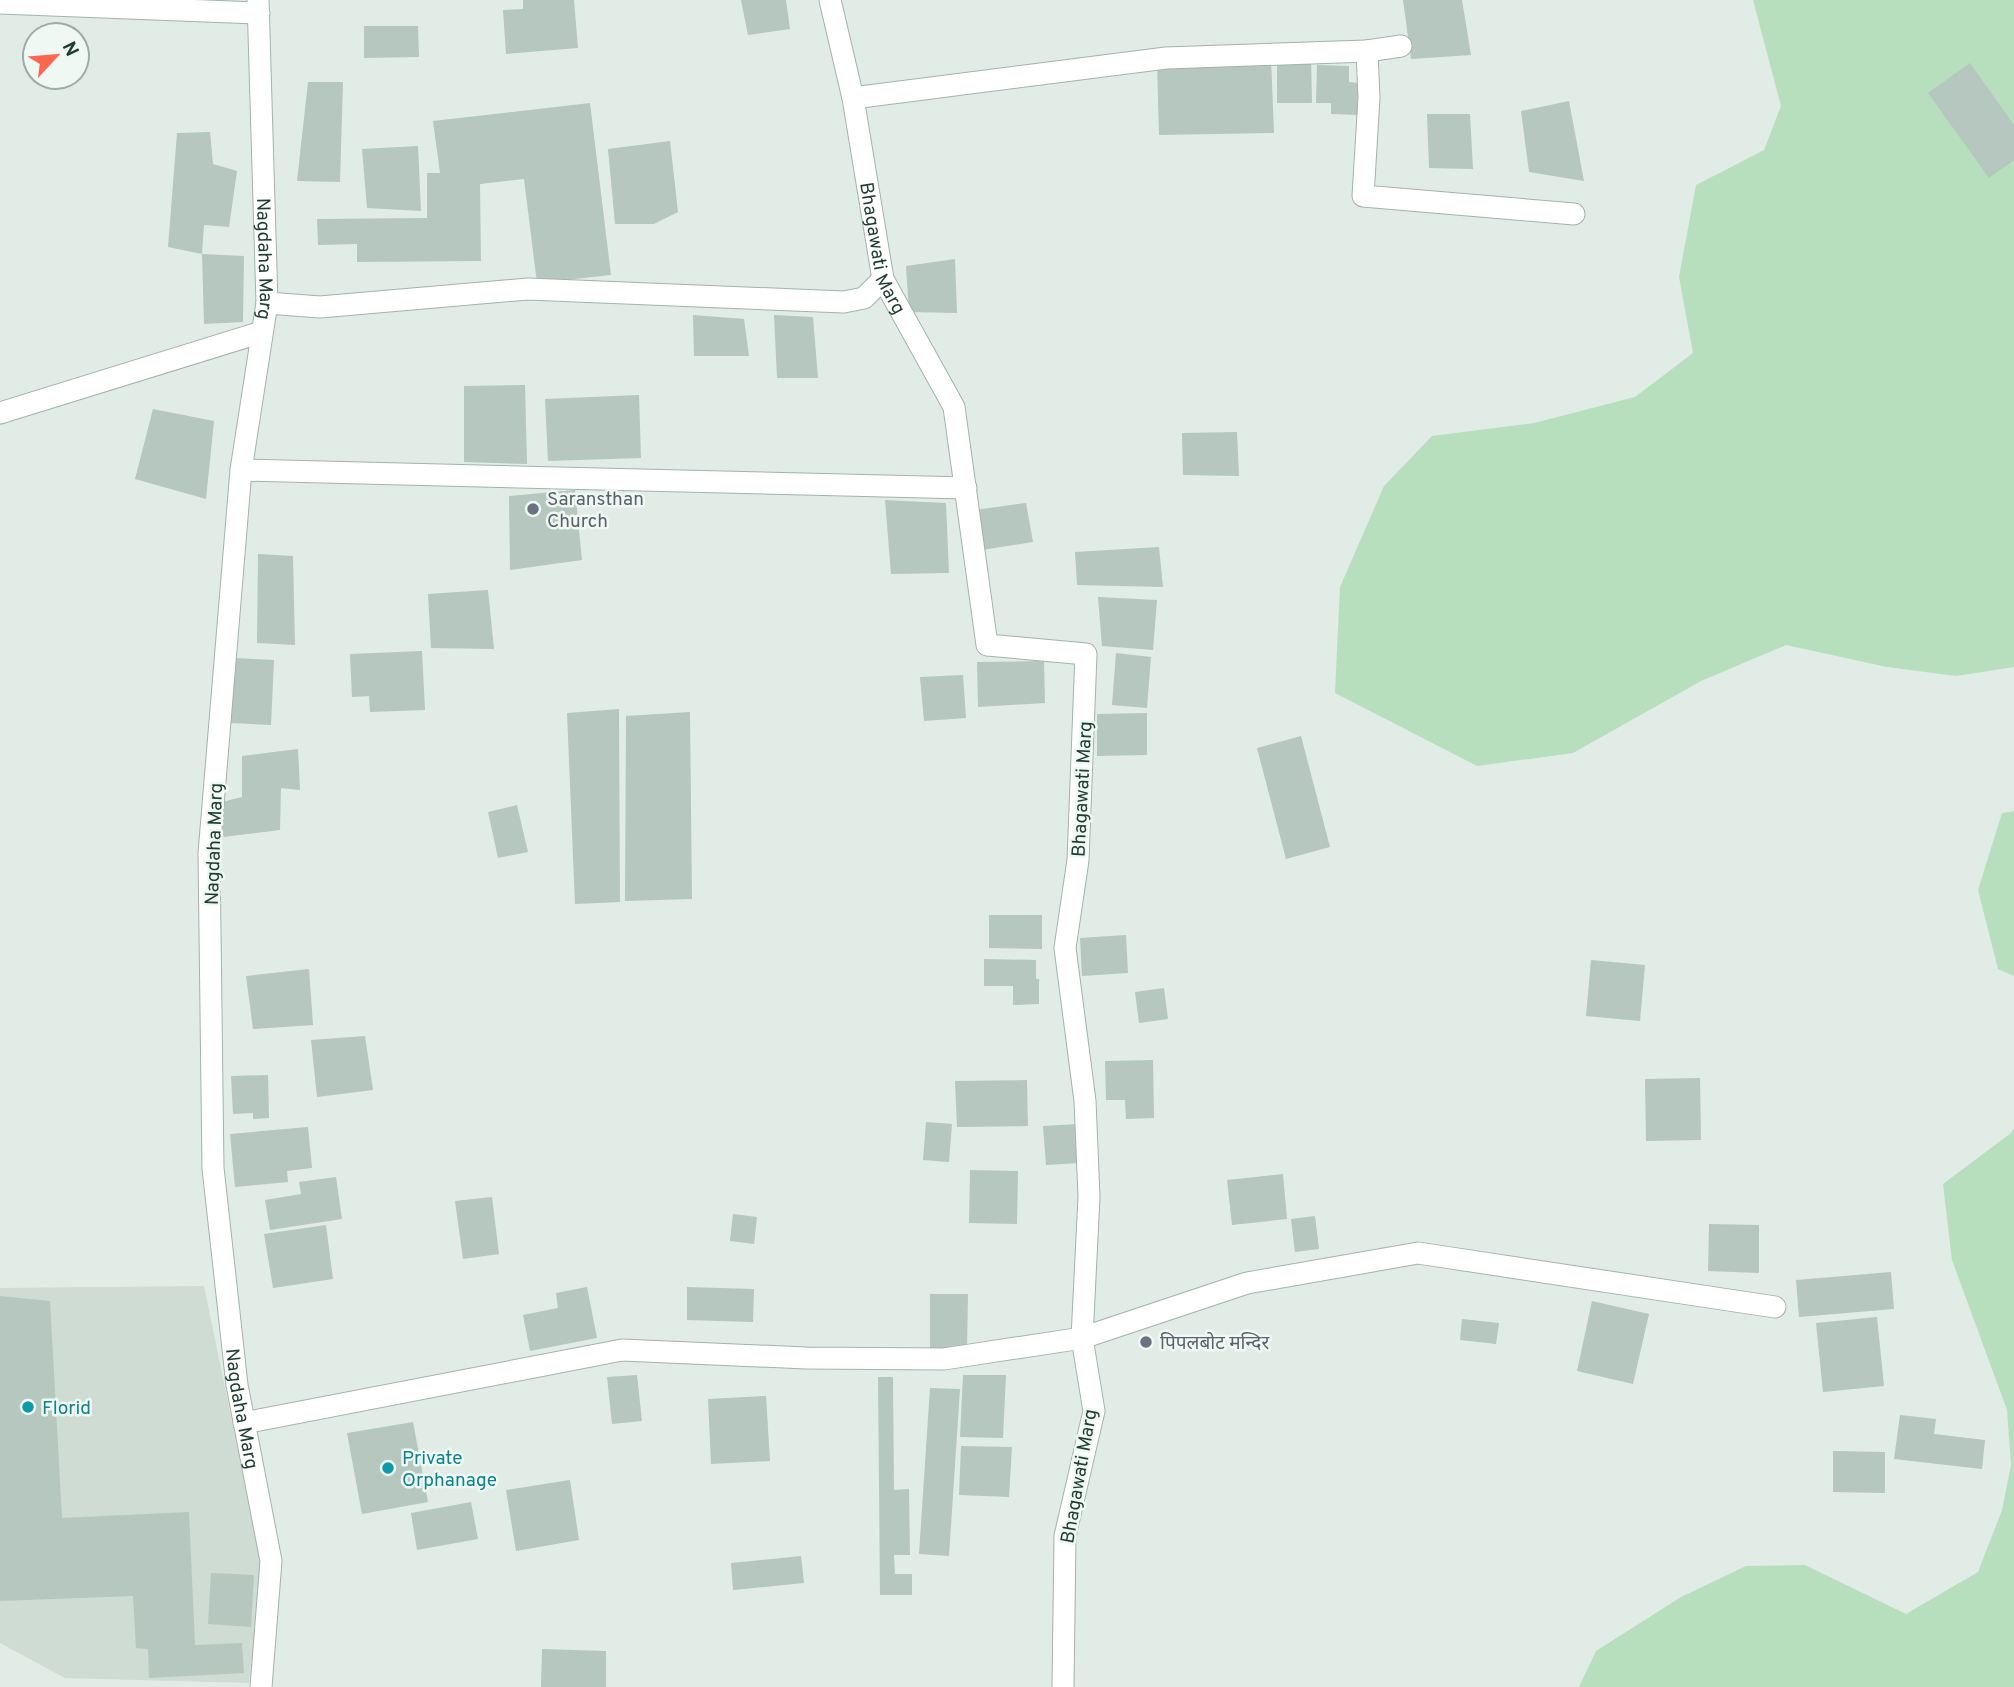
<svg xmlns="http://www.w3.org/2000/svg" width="2014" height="1687" font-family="Overpass,'Noto Sans Devanagari',sans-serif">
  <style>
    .built { fill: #cedcd4 }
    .green { fill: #b7dfbe }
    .building { fill: #b5c7be }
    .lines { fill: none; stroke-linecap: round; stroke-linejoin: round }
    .service-casing { stroke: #a2b4ac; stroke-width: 23 }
    .minor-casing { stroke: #a2b4ac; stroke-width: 23 }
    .tertiary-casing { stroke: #a2b4ac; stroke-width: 23 }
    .service { stroke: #fff; stroke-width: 21 }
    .minor { stroke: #fff; stroke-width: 21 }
    .tertiary { stroke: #fff; stroke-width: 21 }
    .worship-dot { fill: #6b7280; stroke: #f0f8f4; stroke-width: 2.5 }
    .culture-dot { fill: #0f9aa8; stroke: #f0f8f4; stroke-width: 2.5 }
    .labels { text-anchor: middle; stroke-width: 5; stroke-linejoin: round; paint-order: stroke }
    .street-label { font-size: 19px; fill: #1f3d32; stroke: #f0f8f4 }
    .worship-label { font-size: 19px; fill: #5b616d; stroke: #f0f8f4; text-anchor: start }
    .culture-label { font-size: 19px; fill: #0d838f; stroke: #f0f8f4; text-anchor: start }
  </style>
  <rect width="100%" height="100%" fill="#e0ece5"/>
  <polygon class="built" points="204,1286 262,1567 249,1683 65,1678 0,1643 0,1288"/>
  <g class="green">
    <polygon points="1753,0 2014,0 2014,667 1956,676 1887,667 1786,645 1701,681 1573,753 1477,766 1335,693 1340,587 1384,486 1432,436 1534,423 1635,397 1693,353 1679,277 1696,185 1764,150 1781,106"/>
    <polygon points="2014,811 2014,976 1998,969 1978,890 2002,813"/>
    <polygon points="2014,1128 2014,1687 1579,1687 1596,1651 1681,1597 1746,1566 1805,1565 1906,1614 1978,1572 2002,1510 2011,1465 2007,1410 1952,1260 1943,1184 2011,1133"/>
  </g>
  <g class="building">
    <polygon points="523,0 574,0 578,48 506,54 503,10 523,9"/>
    <polygon points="741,0 786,0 790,29 748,35"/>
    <polygon points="1403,0 1462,0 1471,55 1411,59"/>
    <polygon points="364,26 418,26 419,57 364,58"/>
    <polygon points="1277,56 1311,56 1312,103 1277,103"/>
    <polygon points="1271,58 1274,133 1159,135 1157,61"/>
    <polygon points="1970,63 2014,125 2014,160 1989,178 1928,93"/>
    <polygon points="1317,65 1349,66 1349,82 1358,83 1357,115 1331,114 1331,103 1316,103"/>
    <polygon points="308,82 343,82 340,182 297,181"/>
    <polygon points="1569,101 1584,181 1529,172 1521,111"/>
    <polygon points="590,103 611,275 537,283 524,179 480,184 481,261 357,262 357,244 318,245 317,219 427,218 427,173 440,173 433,121"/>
    <polygon points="1427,114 1470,114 1473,169 1429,168"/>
    <polygon points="210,132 213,164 237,171 229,227 204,225 202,254 168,247 177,133"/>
    <polygon points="670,141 678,212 654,224 615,224 608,149"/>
    <polygon points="418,146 421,211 367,208 362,149"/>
    <polygon points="202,254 244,256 243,322 204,324"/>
    <polygon points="955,259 957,313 909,312 906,266"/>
    <polygon points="693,315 744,319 749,356 694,356"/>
    <polygon points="774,315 813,317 818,378 777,378"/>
    <polygon points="525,385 527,464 464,462 464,386"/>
    <polygon points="639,395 641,458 548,461 545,399"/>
    <polygon points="153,409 214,421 206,499 135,479"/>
    <polygon points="1237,432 1239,476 1183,475 1182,433"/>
    <polygon points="575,490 582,560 510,570 509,496"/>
    <polygon points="885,500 946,503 949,573 891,574"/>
    <polygon points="1026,503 1033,542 982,550 975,510"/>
    <polygon points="1159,547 1163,587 1077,585 1075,552"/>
    <polygon points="258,554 293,556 295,645 257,643"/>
    <polygon points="488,590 494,649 431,648 428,594"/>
    <polygon points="1098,597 1157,600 1153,650 1102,646"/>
    <polygon points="422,651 425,710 370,712 369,696 352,697 350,654"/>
    <polygon points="1116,653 1151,657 1147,708 1112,705"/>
    <polygon points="233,658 274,660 271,725 230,723"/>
    <polygon points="1044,661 1045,703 978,707 977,662"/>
    <polygon points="963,675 966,718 924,721 920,677"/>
    <polygon points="619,709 620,902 575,904 567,713"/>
    <polygon points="690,712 692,899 625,901 626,716"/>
    <polygon points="1147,713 1147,755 1097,756 1097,714"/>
    <polygon points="1301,736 1330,847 1286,859 1257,748"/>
    <polygon points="298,749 300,790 281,788 280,830 223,837 222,802 242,797 242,756"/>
    <polygon points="517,805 528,852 498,858 488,812"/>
    <polygon points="989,915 1042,915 1042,949 989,948"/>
    <polygon points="1126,935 1128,973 1082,976 1080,938"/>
    <polygon points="984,959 1036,960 1036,979 1039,979 1039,1004 1013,1005 1013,986 984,986"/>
    <polygon points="1591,960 1645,965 1640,1021 1586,1016"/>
    <polygon points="309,969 313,1025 253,1029 246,976"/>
    <polygon points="1164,988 1168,1019 1139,1023 1135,992"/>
    <polygon points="365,1036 373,1090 317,1097 311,1040"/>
    <polygon points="1153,1060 1154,1118 1126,1119 1125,1100 1106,1100 1105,1061"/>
    <polygon points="268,1075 269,1118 253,1119 253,1113 233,1114 231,1076"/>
    <polygon points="1700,1078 1701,1140 1646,1141 1645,1079"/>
    <polygon points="1027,1080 1028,1126 957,1127 955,1081"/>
    <polygon points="926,1122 952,1124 949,1162 923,1160"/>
    <polygon points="1078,1124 1080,1163 1046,1165 1043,1126"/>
    <polygon points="308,1127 312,1168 287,1171 288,1182 235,1187 230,1134"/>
    <polygon points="970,1170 1018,1171 1017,1224 969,1223"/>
    <polygon points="1283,1174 1287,1219 1232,1225 1227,1180"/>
    <polygon points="336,1177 342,1219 270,1230 265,1200 301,1194 299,1182"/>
    <polygon points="492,1197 499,1254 463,1259 455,1201"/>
    <polygon points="733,1214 757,1217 754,1244 730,1241"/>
    <polygon points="1315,1216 1319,1249 1295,1252 1291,1219"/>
    <polygon points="1709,1224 1759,1225 1759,1273 1708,1271"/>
    <polygon points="326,1225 333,1279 273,1288 264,1234"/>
    <polygon points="1891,1272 1894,1309 1799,1317 1796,1280"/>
    <polygon points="587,1287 597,1338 530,1351 523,1315 558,1308 556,1293"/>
    <polygon points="687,1287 754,1289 753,1322 687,1320"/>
    <polygon points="930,1294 968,1294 967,1350 930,1350"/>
    <polygon points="0,1296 50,1301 62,1518 189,1512 195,1645 242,1643 244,1673 149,1678 148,1649 136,1648 133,1596 0,1601"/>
    <polygon points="1592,1301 1649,1314 1633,1384 1577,1371"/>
    <polygon points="1877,1317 1884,1386 1823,1392 1816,1323"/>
    <polygon points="1462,1319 1499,1323 1496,1344 1460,1340"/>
    <polygon points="637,1375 642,1421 612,1424 607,1377"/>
    <polygon points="963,1375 1006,1375 1003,1438 960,1437"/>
    <polygon points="878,1377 893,1377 894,1490 909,1489 910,1555 894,1555 895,1574 912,1574 912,1595 880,1595"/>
    <polygon points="930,1388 960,1389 949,1556 919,1554"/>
    <polygon points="766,1396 770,1461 711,1464 708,1399"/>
    <polygon points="1900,1415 1936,1419 1934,1434 1985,1440 1982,1469 1894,1459"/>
    <polygon points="413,1422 428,1502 362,1514 347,1433"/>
    <polygon points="961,1446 1012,1447 1009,1497 959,1495"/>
    <polygon points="1833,1451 1885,1452 1885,1493 1833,1492"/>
    <polygon points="570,1480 579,1540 516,1551 506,1490"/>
    <polygon points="471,1502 478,1539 417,1550 411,1513"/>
    <polygon points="801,1556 804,1583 733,1590 731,1563"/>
    <polygon points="211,1573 254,1575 251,1627 208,1624"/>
    <polygon points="542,1649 606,1651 606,1687 541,1687"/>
  </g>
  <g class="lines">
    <defs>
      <g id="service">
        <polyline points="0,3 259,13"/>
        <polyline points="1401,46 1367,51 1369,98 1363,196 1574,214"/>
        <polyline points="267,303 320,307 528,289 844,302 864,298 883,279"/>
      </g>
      <g id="minor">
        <path id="s1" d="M830,0L853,98L883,279L954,407L987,645L1086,654L1078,860L1065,948L1085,1101L1089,1197L1082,1338L1094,1411L1065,1536L1063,1687"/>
        <polyline points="853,98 1166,58 1367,51"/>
        <polyline points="0,413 262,332"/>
        <polyline points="241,470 966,488"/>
        <polyline points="244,1423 622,1350 806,1358 944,1359 1082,1338 1247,1283 1418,1253 1775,1307"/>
      </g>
      <g id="tertiary">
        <path id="s2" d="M258,0L267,303L241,470L209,853L213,1168L237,1385L271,1561L261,1687"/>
      </g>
    </defs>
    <use href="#service" class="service-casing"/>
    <use href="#minor" class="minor-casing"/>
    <use href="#tertiary" class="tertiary-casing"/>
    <use href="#service" class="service"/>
    <use href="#minor" class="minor"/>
    <use href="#tertiary" class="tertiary"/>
  </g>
  <g class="worship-dot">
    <circle cx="533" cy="509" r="7"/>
    <circle cx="1146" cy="1342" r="7"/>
  </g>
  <g class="culture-dot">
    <circle cx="28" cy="1407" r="7"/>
    <circle cx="388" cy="1468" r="7"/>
  </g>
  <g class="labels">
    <g class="street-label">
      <text dy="7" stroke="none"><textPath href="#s1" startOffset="254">Bhagawati Marg</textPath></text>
      <text dy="7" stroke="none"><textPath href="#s2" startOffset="259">Nagdaha Marg</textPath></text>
      <text transform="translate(1081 789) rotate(-87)" y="7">Bhagawati Marg</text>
      <text transform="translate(213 844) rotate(-88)" y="7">Nagdaha Marg</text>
      <text dy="7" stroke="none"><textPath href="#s2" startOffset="1414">Nagdaha Marg</textPath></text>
      <text transform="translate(1078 1476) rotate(-80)" y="7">Bhagawati Marg</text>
    </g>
    <g class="worship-label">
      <text x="547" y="505">Saransthan<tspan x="547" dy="22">Church</tspan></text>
      <text x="1160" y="1349">पिपलबोट मन्दिर</text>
    </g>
    <g class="culture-label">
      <text x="42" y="1414">Florid</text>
      <text x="402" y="1464">Private<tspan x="402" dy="22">Orphanage</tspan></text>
    </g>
  </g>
  <g transform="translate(56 56) rotate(64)"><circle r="33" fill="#f0f8f4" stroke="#9cada6" stroke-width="2"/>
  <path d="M0-5L12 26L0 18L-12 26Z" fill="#fb684f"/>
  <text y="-10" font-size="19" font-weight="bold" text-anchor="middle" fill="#1f3d32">N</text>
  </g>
</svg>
